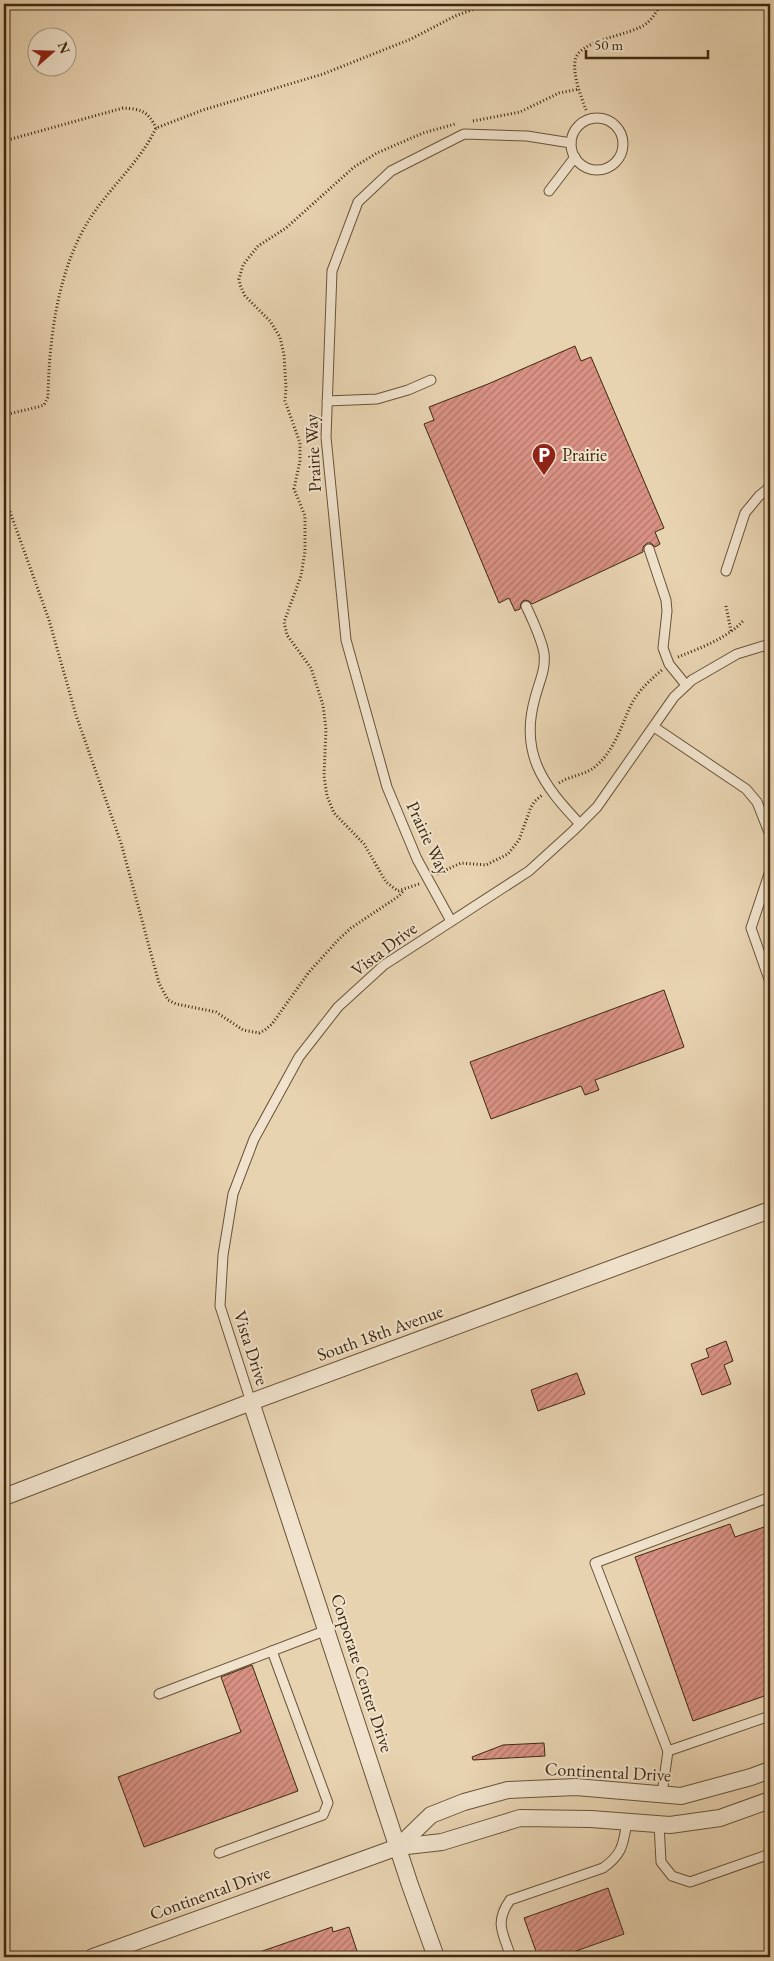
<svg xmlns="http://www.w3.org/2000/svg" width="774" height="1961" font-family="'EB Garamond',serif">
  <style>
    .building { fill: url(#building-hatch); stroke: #3d2810 }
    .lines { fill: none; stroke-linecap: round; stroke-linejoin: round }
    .service-casing { stroke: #685338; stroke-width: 11 }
    .minor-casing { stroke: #685338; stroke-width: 18 }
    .path { stroke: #3d2810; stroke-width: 3; stroke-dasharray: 1 2.5; stroke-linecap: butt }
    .service { stroke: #f0e2cc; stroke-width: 9 }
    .minor { stroke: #f0e2cc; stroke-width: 16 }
    .labels { text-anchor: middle; stroke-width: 4; stroke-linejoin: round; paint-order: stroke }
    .street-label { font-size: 18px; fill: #3d2810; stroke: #f0e2cc }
    .poi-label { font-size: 18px; fill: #3d2810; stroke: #f0e2cc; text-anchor: start }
  </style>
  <defs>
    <pattern id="building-hatch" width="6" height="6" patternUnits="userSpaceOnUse" patternTransform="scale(1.25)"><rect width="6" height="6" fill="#d89183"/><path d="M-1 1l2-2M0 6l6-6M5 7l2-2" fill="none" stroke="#b0766a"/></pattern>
  </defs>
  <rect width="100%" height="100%" fill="#e8d3b1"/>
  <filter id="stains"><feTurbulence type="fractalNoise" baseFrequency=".004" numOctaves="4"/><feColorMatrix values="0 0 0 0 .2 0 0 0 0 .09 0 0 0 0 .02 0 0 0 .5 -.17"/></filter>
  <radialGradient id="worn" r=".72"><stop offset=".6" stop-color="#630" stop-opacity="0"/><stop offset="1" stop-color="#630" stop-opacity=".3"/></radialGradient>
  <g class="building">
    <polygon points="575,346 581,361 591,357 664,528 655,532 660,544 655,547 651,543 647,543 643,547 643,552 532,604 529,601 524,600 521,603 520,609 515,611 509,598 499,603 424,424 434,420 429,407 488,384"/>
    <polygon points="664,990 684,1047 595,1080 599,1090 585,1095 581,1086 491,1119 470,1062"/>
    <polygon points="726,1341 733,1361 724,1365 731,1384 702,1395 691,1364 709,1357 706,1349"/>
    <polygon points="577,1373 585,1394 538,1411 531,1390"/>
    <polygon points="730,1524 735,1537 770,1525 770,1694 693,1721 635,1557"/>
    <polygon points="252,1665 298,1791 144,1847 118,1777 241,1732 221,1677"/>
    <polygon points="544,1743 545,1756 473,1760 472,1757 503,1745"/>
    <polygon points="608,1888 624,1934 559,1957 538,1957 524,1918"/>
    <polygon points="332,1927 333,1932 349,1927 359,1957 252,1957 251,1955"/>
  </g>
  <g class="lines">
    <defs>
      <g id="service">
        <circle cx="597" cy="144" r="26"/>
        <polyline points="549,191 575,157"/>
        <polyline points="327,401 377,399 408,390 431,380"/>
        <polyline points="649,549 666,600 667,611 663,648 669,664 686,685"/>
        <polyline points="726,571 745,513 759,496 770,487"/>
        <path d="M526,606C533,621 541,637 544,653C546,670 539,682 535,698C519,754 544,786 580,824"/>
        <polyline points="654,727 746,789 757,802 770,835"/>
        <polyline points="770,871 751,928 770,982"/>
        <polyline points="451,921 417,859 387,787 346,640 326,437 332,271 358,202 391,171 464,134 527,136 571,143"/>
        <polyline points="251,1402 220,1306 223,1255 233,1194 254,1139 299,1057 338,1007 384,965 529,871 573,831 597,807 674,697 692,680 737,654 770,644"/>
        <polyline points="159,1694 327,1630"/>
        <polyline points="668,1751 770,1716"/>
        <polyline points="662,1794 668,1751 595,1563 770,1497"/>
        <polyline points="659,1824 661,1862 672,1876 690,1882 770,1854"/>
        <polyline points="219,1853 323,1815 328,1803 272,1651"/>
        <path d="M511,1957C503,1933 494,1923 510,1900L603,1868C623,1854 623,1844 627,1822"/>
      </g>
      <g id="minor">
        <polyline points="251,1402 410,1885 436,1957"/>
        <polyline points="4,1497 251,1402 770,1210"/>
        <polyline points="398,1847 431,1815 464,1802 508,1790 576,1787 681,1796 751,1777 770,1770"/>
        <polyline points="93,1957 398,1847 442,1842 520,1818 591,1819 670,1825 720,1818 770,1800"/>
      </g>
    </defs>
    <use href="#service" class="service-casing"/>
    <use href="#minor" class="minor-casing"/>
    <g class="path">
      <path d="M586,110C581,96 573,77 575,61C578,39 632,36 647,23C653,18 657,11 660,4"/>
      <polyline points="473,121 520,112 559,93 579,89"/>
      <path d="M4,141L123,108C141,109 148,111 156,128"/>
      <path d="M4,415L38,407L44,405L48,397C49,338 58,267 91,217C111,186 140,162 156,128L203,110L323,74L411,39L455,16L488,4"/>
      <polyline points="4,495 49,620 76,715 121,843 159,983 168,1000 176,1004 216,1012 243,1030 259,1033 265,1030 272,1024 309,972 339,939 351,928 399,896 404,890"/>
      <polyline points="726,606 731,631"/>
      <path d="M678,657C700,648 726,639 743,621"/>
      <path d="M559,783C571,775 587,775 597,765C615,749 621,726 631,705C638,691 650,680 662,670"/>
      <polyline points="437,874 461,863 486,865 508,854 519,840 531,807 535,801 542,795"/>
      <polyline points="419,884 398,891 386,882 364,844 334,813 327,796 324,776 326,729 323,705 311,668 287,635 284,622 301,576 305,551 305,516 294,489 300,461 300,443 285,401 286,388 284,355 280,337 270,321 245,296 240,285 239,279 243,265 258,246 286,228 354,167 377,153 423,133 455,124"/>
    </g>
    <use href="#service" class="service"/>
    <use href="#minor" class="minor"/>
  </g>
  <defs>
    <symbol id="parking-pin" viewBox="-11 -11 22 30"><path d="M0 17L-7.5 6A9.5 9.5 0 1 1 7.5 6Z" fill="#8f2418" stroke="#f0e2cc"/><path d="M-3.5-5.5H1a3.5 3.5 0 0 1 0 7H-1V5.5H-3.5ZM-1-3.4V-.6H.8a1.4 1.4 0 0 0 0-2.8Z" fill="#fff"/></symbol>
  </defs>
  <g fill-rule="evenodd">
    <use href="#parking-pin" x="530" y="441" width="28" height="38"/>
  </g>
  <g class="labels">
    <g class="street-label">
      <text transform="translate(313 453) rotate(-93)" y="6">Prairie Way</text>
      <text transform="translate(428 838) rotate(65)" y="6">Prairie Way</text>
      <text transform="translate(384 949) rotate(-37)" y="6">Vista Drive</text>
      <text transform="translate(380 1333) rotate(-20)" y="6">South 18th Avenue</text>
      <text transform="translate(251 1348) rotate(72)" y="6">Vista Drive</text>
      <text transform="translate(362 1673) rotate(72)" y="6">Corporate Center Drive</text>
      <text transform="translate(608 1772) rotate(3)" y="6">Continental Drive</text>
      <text transform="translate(210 1893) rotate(-20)" y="6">Continental Drive</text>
    </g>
    <g class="poi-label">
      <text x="562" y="461">Prairie</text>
    </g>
  </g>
  <rect width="774" height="1961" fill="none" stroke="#e8d3b1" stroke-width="20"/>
  <rect x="5" y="5" width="764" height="1951" fill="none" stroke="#3d2810" stroke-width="2.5"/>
  <rect x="10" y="10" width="754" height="1941" fill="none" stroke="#3d2810"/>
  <g transform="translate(52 52) rotate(70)"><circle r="24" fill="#f0e2cc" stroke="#a89881"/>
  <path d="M0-4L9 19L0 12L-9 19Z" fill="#8f2418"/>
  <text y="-8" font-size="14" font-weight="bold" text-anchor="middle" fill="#3d2810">N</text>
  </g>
  <path d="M586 50v8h122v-8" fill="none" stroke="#3d2810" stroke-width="2.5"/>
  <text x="594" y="50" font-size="15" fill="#3d2810" stroke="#f0e2cc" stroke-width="4" paint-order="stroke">50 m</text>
  <rect width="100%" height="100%" filter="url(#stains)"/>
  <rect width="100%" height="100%" fill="url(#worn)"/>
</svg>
